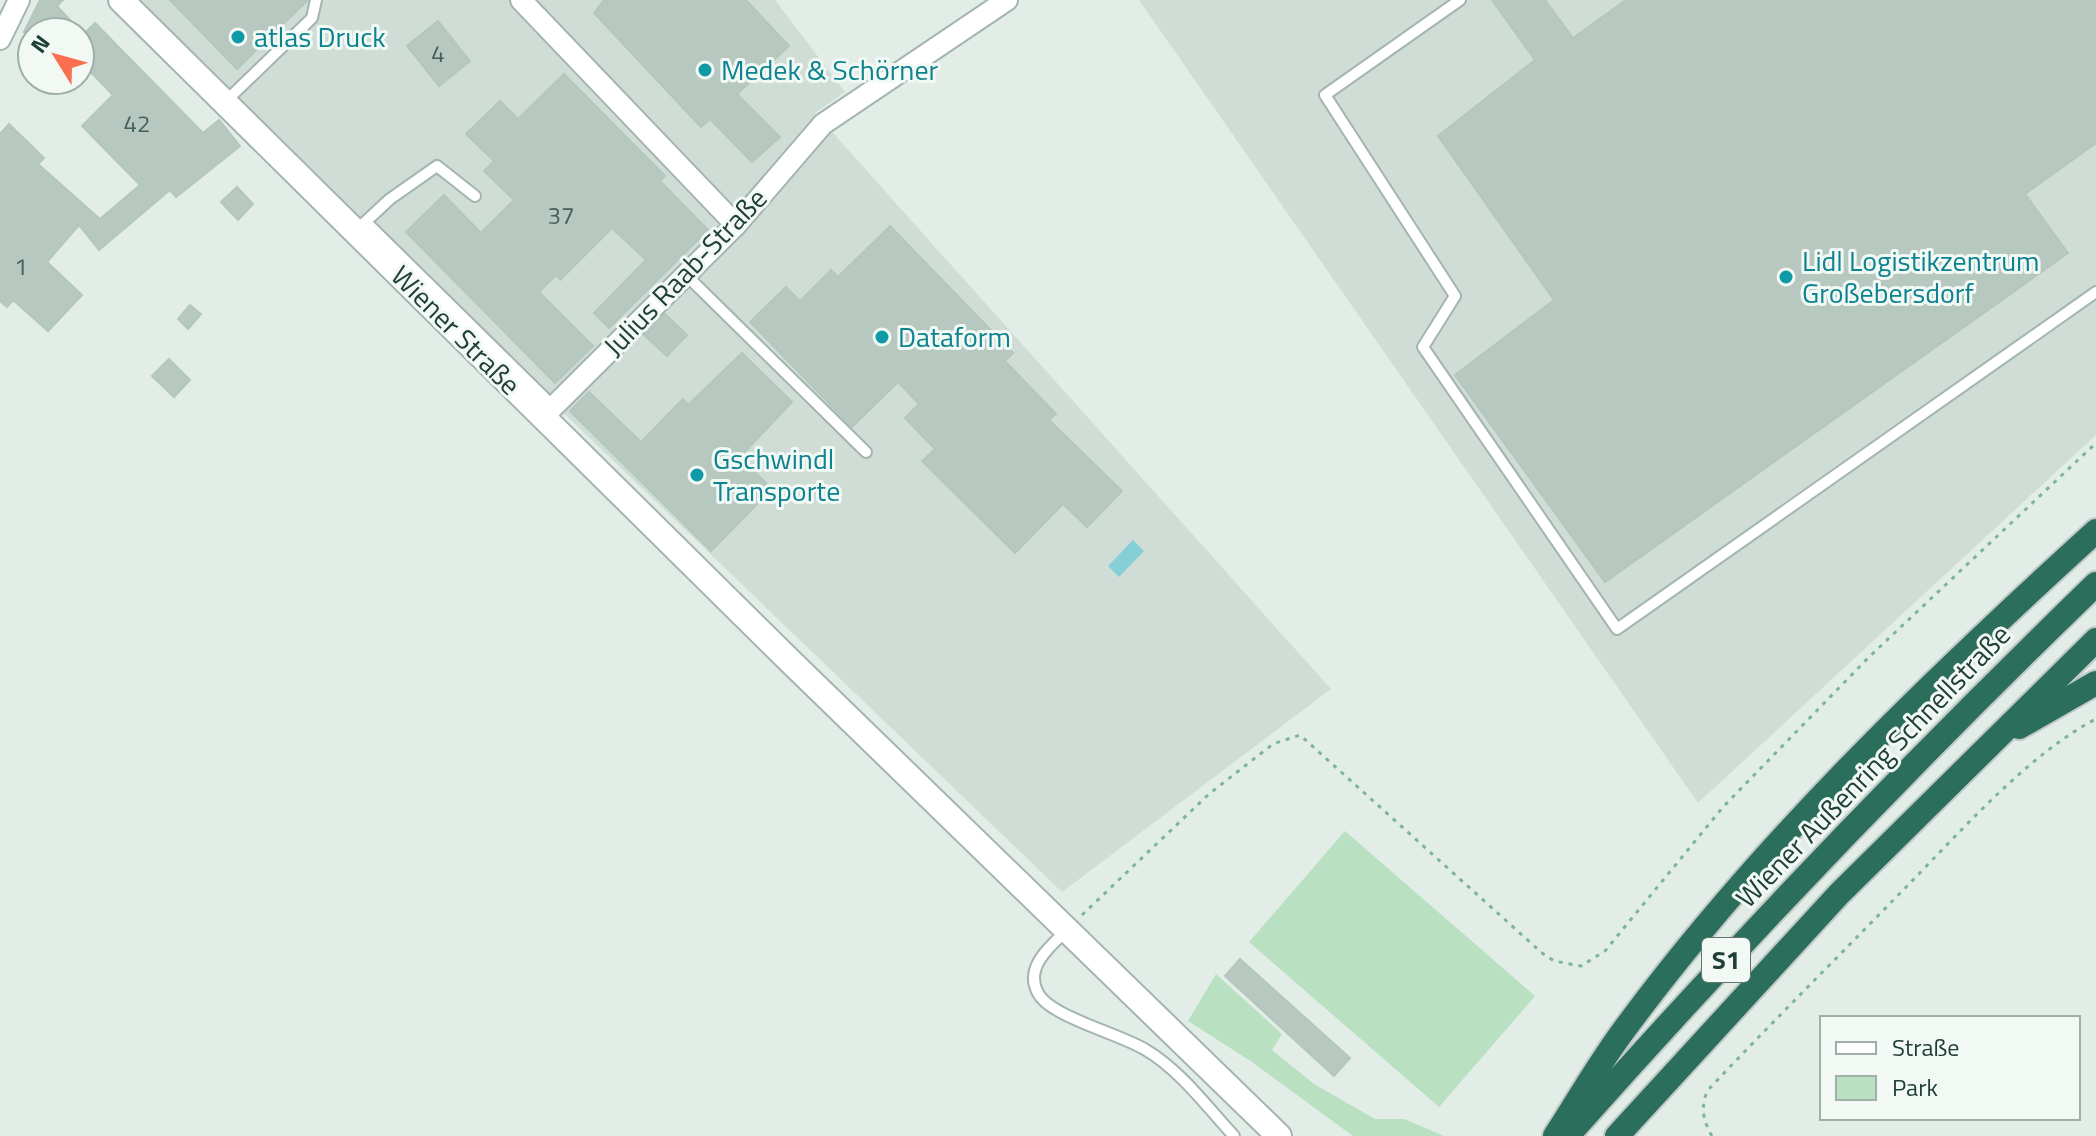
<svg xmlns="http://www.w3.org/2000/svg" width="2096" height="1136" font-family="'Titillium Web',sans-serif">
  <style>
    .built { fill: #d0ddd6 }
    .green { fill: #b9e0c1 }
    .water { fill: #85d0d6 }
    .building { fill: #b7c8c0; stroke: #b3c7be; stroke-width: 2 }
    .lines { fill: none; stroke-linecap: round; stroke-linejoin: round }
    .service-casing { stroke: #a4b5ae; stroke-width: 14 }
    .minor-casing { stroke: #a4b5ae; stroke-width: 24 }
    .tertiary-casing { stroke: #a4b5ae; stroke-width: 28 }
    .motorway-casing { stroke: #c1c9c6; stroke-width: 28 }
    .path { stroke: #7fb39f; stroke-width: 3; stroke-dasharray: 4 6; stroke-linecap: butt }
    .service { stroke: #fff; stroke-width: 10 }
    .minor { stroke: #fff; stroke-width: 20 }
    .tertiary { stroke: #fff; stroke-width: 24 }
    .motorway { stroke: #2a6e5b; stroke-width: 24 }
    .culture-dot { fill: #0f9aa8; stroke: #f2f9f5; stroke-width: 3 }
    .labels { text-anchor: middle; stroke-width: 6; stroke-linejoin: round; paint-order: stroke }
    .number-label { font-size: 24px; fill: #466158 }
    .shield { fill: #f2f9f5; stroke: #5f776f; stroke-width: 2 }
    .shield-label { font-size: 26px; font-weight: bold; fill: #203f35 }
    .culture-label { font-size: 28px; fill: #0d838f; stroke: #f2f9f5; text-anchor: start }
    .street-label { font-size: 28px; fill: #203f35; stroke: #f2f9f5 }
  </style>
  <rect width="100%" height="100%" fill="#e2ede7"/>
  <g class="built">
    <polygon points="134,0 775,0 845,92 815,113 1331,689 1062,892"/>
    <polygon points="1139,0 2096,0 2096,435 1698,803"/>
  </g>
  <g class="green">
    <polygon points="1345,831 1535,996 1439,1107 1249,942"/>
    <polygon points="1216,974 1282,1034 1272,1050 1314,1084 1375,1119 1404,1119 1444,1136 1353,1136 1252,1062 1188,1021"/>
  </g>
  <polygon class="water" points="1133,540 1144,551 1119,577 1108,566"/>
  <g class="building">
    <polygon points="40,0 63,0 57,6 81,32 24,32"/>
    <polygon points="170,0 308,0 237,69"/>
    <polygon points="604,0 746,0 789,46 737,94 780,137 752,162 710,119 701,127 594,13"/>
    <polygon points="1492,0 1545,0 1573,38 1626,0 2096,0 2096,143 2025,194 2068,253 1605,582 1455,375 1554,300 1438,136 1535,60"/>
    <polygon points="438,21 470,61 439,86 407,46"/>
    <polygon points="95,23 203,133 219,120 240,146 176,197 170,190 99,250 79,225 47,262 82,295 48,331 13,300 7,307 0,301 0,134 9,124 44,158 38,164 100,219 140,185 82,126 113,95 80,61 80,38"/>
    <polygon points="564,74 665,176 660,181 708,230 609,328 594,313 646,260 612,228 560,280 556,275 539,292 593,346 555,383 406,232 444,195 481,233 514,200 484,171 494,161 466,134 500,101 518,119"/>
    <polygon points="237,187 253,204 238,220 221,202"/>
    <polygon points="890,226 1013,353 1005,361 1056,414 1049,420 1122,491 1087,527 1063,504 1015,553 922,461 935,449 905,418 919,404 898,382 852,427 750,322 786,287 800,301 831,270 838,277"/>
    <polygon points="190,305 201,314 188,329 178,319"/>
    <polygon points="665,314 687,335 667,356 644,335"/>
    <polygon points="742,353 792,402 740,457 772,489 711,551 570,411 589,392 641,442 683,399 688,405"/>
    <polygon points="169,359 190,380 174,397 152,376"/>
    <polygon points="1240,959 1350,1058 1334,1076 1225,976"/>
  </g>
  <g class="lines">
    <defs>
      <g id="service">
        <polyline points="1460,0 1325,95 1455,296 1423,347 1617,629 2096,292"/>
        <polyline points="225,102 312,18 316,0"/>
        <polyline points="366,222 553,406"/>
        <polyline points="363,224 390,199 437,166 475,196"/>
        <polyline points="685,274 866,452"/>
        <path d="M1066,931C1049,947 1024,968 1038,993C1050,1017 1121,1034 1146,1050C1181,1071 1207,1107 1234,1136"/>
      </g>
      <g id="minor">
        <polyline points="521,0 736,225"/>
        <polyline points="0,39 19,0"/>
        <polyline points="543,417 736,225 823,124 1007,0"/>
      </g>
      <polyline id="tertiary" points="121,0 790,661 1279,1136"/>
      <g id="motorway">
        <polyline points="2019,727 2096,683"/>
        <path d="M1572,1131C1740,942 1914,760 2096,584"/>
        <path d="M1555,1136C1577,1102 1597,1067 1621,1034C1757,848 1926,686 2096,531"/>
        <polyline points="1617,1136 1839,894 2096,640"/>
      </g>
    </defs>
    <use href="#service" class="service-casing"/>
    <use href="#minor" class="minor-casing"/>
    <use href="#tertiary" class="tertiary-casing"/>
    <use href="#motorway" class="motorway-casing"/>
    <g class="path">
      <polyline points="1082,915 1209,794 1273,744 1300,735 1542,953 1554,961 1581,966 1605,951 1723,807 1869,657 2096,443"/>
      <path d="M1712,1136C1703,1121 1700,1106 1708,1090C1774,1020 1842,953 1909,884C1961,831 2031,752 2096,719"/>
    </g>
    <use href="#service" class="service"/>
    <use href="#minor" class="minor"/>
    <use href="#tertiary" class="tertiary"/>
    <use href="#motorway" class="motorway"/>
  </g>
  <g class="culture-dot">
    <circle cx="238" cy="37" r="8"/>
    <circle cx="705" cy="70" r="8"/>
    <circle cx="1786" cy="277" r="8"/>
    <circle cx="882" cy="337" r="8"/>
    <circle cx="697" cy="475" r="8"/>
  </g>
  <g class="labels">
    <g class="number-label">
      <text x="438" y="62">4</text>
      <text x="137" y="132">42</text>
      <text x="561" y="224">37</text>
      <text x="21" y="275">1</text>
    </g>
    <rect class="shield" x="1702" y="938" width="48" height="44" rx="6"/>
    <g class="shield-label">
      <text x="1726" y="969">S1</text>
    </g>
    <g class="culture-label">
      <text x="254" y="47">atlas Druck</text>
      <text x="721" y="80">Medek &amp; Schörner</text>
      <text x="1802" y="271">Lidl Logistikzentrum<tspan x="1802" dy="32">Großebersdorf</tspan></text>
      <text x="898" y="347">Dataform</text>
      <text x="713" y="469">Gschwindl<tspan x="713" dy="32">Transporte</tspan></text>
    </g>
    <g class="street-label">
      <text transform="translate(685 272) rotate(-46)" y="10">Julius Raab-Straße</text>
      <text transform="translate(456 330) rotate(45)" y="10">Wiener Straße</text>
      <text transform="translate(1873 766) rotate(-46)" y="10">Wiener Außenring Schnellstraße</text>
    </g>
  </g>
  <rect x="1820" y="1016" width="260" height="104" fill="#f2f9f5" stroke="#9eafa8" stroke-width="2"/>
  <rect x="1836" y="1042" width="40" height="12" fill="#ffffff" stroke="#9eafa8" stroke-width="2"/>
  <text x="1892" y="1056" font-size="24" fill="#203f35">Straße</text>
  <rect x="1836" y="1076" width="40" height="24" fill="#b9e0c1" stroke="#9eafa8" stroke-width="2"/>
  <text x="1892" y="1096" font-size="24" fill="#203f35">Park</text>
  <g transform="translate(56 56) rotate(307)"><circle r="38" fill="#f2f9f5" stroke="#9eafa8" stroke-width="2"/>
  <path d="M0-6L14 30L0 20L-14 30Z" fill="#fc6e50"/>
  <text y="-12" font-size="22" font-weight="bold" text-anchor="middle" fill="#203f35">N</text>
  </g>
</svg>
